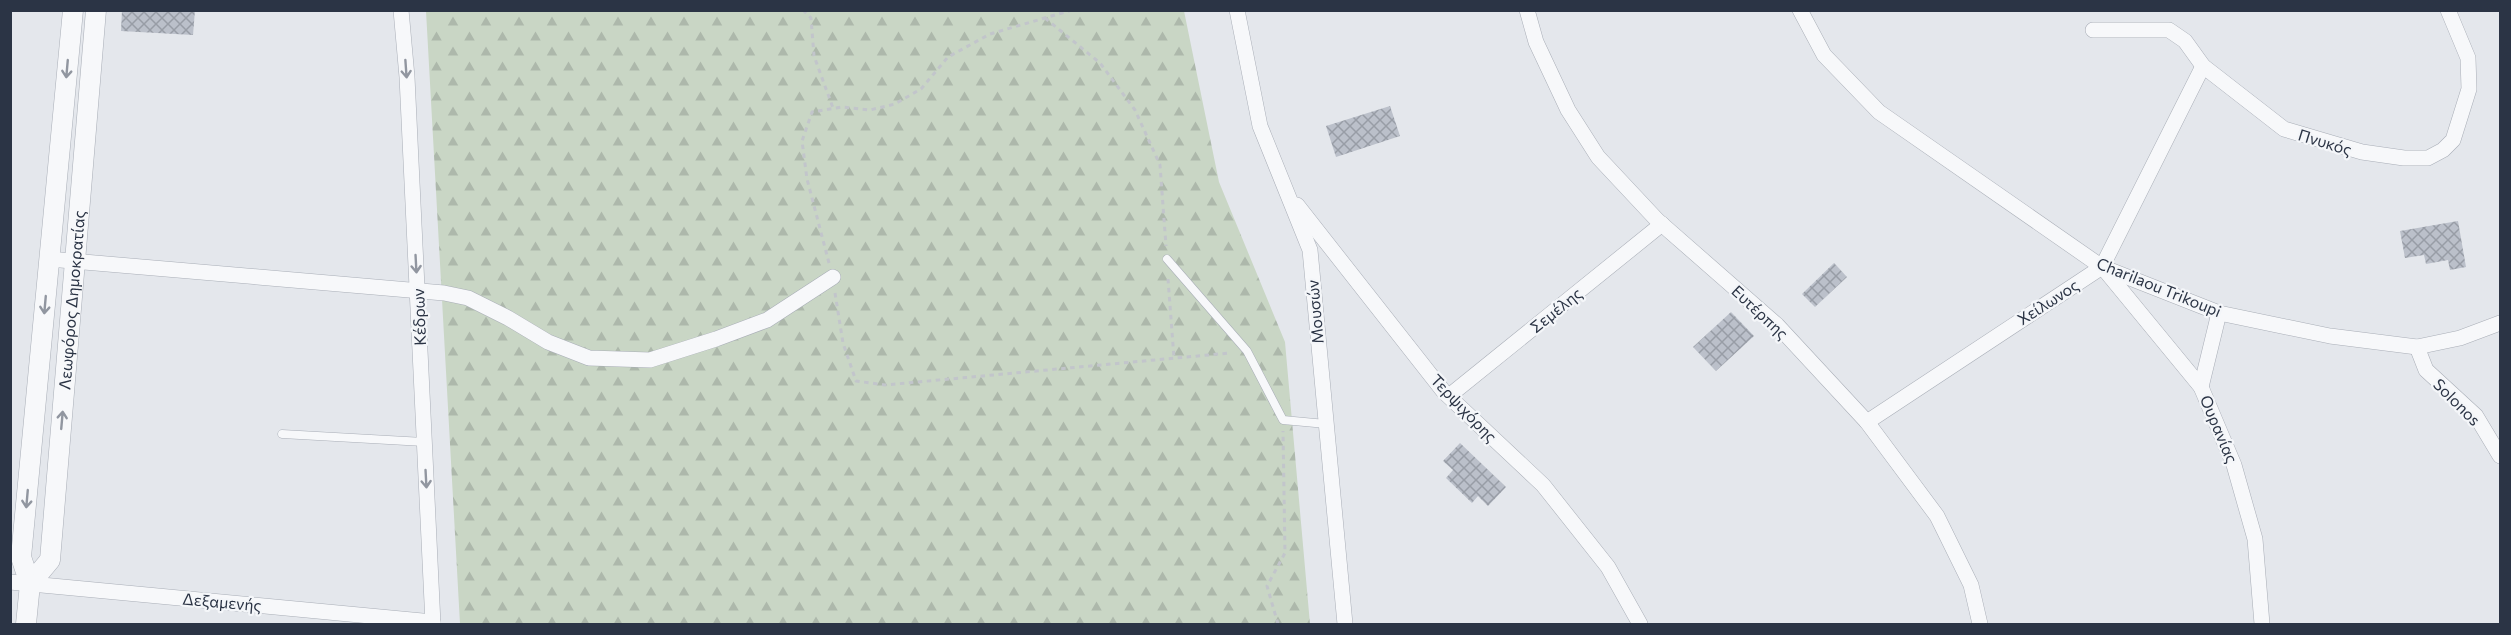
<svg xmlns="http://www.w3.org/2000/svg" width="2511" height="635" font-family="Commissioner,sans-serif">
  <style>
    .forest { fill: url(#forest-firs) }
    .building { fill: url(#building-cross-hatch) }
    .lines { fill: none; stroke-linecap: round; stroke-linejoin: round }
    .service-casing { stroke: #a9aeb7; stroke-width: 9 }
    .minor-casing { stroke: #a9aeb7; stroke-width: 16 }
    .tertiary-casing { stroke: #a9aeb7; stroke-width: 21 }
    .path { stroke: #c2c5cb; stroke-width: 3; stroke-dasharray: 4.5 4.5; stroke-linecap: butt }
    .service { stroke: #f7f8fa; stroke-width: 8 }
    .minor { stroke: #f7f8fa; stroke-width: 15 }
    .tertiary { stroke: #f7f8fa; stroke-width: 20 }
    .oneway { stroke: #9196a0 }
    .labels { text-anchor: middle; stroke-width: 4.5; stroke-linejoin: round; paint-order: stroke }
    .street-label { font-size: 16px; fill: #2b3445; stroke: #f4f6f9 }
  </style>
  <defs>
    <pattern id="forest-firs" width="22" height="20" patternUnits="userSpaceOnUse" patternTransform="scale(1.5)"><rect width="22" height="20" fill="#c9d6c5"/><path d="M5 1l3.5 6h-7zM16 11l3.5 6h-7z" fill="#adb8ab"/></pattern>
    <pattern id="building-cross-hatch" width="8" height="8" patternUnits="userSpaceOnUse" patternTransform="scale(1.5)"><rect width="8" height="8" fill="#bbc0ca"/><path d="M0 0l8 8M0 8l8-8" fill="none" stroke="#989da6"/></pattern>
  </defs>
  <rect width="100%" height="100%" fill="#e4e7ec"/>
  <polygon class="forest" points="426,11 1184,11 1219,182 1285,342 1310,624 460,624"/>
  <g class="building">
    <polygon points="122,10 195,10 193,35 121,31"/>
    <polygon points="1390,106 1400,136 1336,157 1326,126"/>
    <polygon points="2458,221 2466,267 2450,270 2448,260 2426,264 2424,255 2405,258 2400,231"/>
    <polygon points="1834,263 1847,277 1815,307 1802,294"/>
    <polygon points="1731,312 1754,336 1716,371 1693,347"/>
    <polygon points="1460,443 1506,487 1488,506 1478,496 1472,503 1446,478 1453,470 1443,461"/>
  </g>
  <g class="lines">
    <defs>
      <g id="service">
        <polyline points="1167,259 1247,351 1283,420 1326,424"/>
        <polyline points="282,434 424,442"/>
      </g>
      <g id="minor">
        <polyline points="401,10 407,77 433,624"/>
        <polyline points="1237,10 1260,126 1310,250 1345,624"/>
        <polyline points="1527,10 1536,42 1568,110 1598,157 1657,220 1777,325 1867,422 1937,516 1971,585 1980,624"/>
        <polyline points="1800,10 1824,55 1879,112 2102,267 2219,313 2330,336 2417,347 2460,338 2500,323"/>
        <polyline points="2093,30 2169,30 2185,41 2203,66 2284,129 2362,152 2404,158 2428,158 2443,150 2453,140 2469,89 2468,58 2448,10"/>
        <polyline points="1297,205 1444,392 1543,485 1608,567 1640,624"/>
        <polyline points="49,259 444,293 468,298 508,318 548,342 589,358 650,360 716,339 767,320 833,277"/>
        <polyline points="2104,269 2201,387 2234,465 2255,539 2262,624"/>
        <polyline points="2417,347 2426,370 2476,416 2500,456"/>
        <polyline points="2201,387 2219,313"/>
        <polyline points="1449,396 1662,224"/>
        <polyline points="1867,422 2102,267 2203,66"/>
        <polyline points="10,582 433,622"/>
      </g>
      <g id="tertiary">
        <path id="s1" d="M73,10L21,557L30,584L50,560L96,10"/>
        <polyline points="26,624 30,584"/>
      </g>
    </defs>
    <use href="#service" class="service-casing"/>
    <use href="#minor" class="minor-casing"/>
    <use href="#tertiary" class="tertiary-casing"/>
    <g class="path">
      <polyline points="803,10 811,18 814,56 833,108"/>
      <polyline points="1045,18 1100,63 1135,110 1160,165 1166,246"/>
      <polyline points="829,263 807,179 802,141 812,112 842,107 870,110 895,104 921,89 948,57 990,34 1072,10"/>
      <polyline points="1168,279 1174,358"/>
      <polyline points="835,293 843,343 856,381 885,385 1230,353"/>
      <polyline points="1278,624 1267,586 1285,553 1283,431"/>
    </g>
    <use href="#service" class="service"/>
    <use href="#minor" class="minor"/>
    <use href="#tertiary" class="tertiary"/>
  </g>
  <defs><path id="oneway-shaft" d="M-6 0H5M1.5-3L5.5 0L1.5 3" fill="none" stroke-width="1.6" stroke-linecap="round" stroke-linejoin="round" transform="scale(1.5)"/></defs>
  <g class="oneway">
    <use href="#oneway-shaft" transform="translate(67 69) rotate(95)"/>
    <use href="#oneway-shaft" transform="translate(406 69) rotate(86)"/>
    <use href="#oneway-shaft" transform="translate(416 264) rotate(87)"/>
    <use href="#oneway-shaft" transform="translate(45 305) rotate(95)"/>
    <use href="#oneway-shaft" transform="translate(62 420) rotate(-85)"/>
    <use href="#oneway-shaft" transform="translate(426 479) rotate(87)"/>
    <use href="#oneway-shaft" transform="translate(27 499) rotate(95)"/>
  </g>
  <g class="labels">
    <g class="street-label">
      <text transform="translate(2325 142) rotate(17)" y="6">Πνυκός</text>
      <text transform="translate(2159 287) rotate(22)" y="6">Charilaou Trikoupi</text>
      <text dy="6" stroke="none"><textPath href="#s1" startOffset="870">Λεωφόρος Δημοκρατίας</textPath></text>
      <text transform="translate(2048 302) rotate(-33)" y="6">Χείλωνος</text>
      <text transform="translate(1556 310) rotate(-39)" y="6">Σεμέλης</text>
      <text transform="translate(1315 312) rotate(-95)" y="6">Μουσών</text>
      <text transform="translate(1760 312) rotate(43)" y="6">Ευτέρπης</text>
      <text transform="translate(419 317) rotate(-92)" y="6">Κέδρων</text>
      <text transform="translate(2457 402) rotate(45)" y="6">Solonos</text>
      <text transform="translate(1464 408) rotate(46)" y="6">Τερψιχόρης</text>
      <text transform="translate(2219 429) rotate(67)" y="6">Ουρανίας</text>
      <text transform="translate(222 602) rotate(5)" y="6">Δεξαμενής</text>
    </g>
  </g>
  <rect width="2511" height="635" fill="none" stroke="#2b3445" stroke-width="24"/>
</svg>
